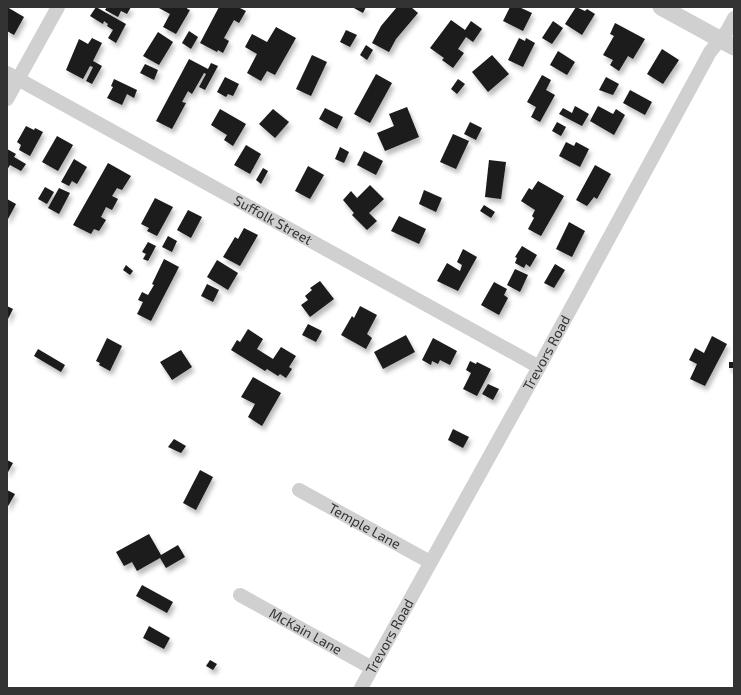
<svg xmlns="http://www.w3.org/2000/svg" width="741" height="695" font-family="'Exo 2',sans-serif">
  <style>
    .building { fill: #1a1a1a; filter: url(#shadow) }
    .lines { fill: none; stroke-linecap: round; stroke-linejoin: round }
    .minor { stroke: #d0d0d0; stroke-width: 14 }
    .tertiary { stroke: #d0d0d0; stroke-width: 17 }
    .labels { text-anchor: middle; stroke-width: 4; stroke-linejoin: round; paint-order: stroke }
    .street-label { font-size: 14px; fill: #333; stroke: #fff }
  </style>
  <defs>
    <filter id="shadow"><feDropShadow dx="2.5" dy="4.5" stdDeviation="2" flood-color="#0004"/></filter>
  </defs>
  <rect width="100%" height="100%" fill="#fff"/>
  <g class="building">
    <polygon points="7,7 24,17 14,35 7,31"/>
    <polygon points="96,7 126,24 116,43 108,38 113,30 107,26 108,24 104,21 103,24 90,16"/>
    <polygon points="107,7 131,7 127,14 121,11 118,17 105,10"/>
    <polygon points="157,7 188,7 187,9 190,10 176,34 163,27 170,14"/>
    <polygon points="219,7 238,7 246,11 239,23 234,20 224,38 229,41 223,53 218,50 217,52 200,43"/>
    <polygon points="352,7 366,7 363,13"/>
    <polygon points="397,7 411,7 418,13 396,39 389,52 372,43 381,26"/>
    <polygon points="510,7 519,7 532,13 523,31 503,21"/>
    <polygon points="576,7 585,11 587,9 595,14 582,35 565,24"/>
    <polygon points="451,20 465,30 471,21 482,29 473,42 466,37 458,49 464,53 453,68 442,60 444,58 430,48"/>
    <polygon points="553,21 563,28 552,44 542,38"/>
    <polygon points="615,23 645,39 633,59 628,56 619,71 610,65 613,60 603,55 614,36 610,34"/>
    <polygon points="276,27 296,38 275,75 267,71 261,81 247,73 257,54 245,47 252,34 267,42"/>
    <polygon points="346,30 357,35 350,47 340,42"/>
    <polygon points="189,31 198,37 191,49 182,43"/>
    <polygon points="158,32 173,42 159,65 143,56"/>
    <polygon points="92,38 102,43 93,61 102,66 92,84 86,81 93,67 90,66 83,79 66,70 79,39 88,44"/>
    <polygon points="519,38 525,41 526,38 535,43 523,67 508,60"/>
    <polygon points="366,45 373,50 367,60 360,55"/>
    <polygon points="662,49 679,60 663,84 647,74"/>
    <polygon points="558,51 575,62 567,75 550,65"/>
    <polygon points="312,55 327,62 311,96 296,89"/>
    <polygon points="492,55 509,74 488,92 472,72"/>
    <polygon points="189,59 208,69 211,63 218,66 205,90 199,87 206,74 204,73 192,94 188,91 182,102 186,103 172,129 156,121"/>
    <polygon points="145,64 158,70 154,80 140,73"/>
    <polygon points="376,74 392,83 370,123 354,114"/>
    <polygon points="542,75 551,80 546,90 555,95 540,122 531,117 536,107 527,102"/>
    <polygon points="225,77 239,84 233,96 228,94 226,97 217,92"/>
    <polygon points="606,77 619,84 613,95 599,90"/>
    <polygon points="114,79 137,90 134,98 127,94 122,105 107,98 113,87 111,86"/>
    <polygon points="458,79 465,84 457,94 451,89"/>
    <polygon points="630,90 652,102 645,115 623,103"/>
    <polygon points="575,106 589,114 582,126 559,114 563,108 572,113"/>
    <polygon points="598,106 613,114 616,109 625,115 614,135 590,121"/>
    <polygon points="407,107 419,137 385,151 377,133 394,126 389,114"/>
    <polygon points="325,108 343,117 337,129 319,119"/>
    <polygon points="220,109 246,124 233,146 224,140 227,135 211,125"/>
    <polygon points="273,109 289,122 275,138 259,124"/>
    <polygon points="470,122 482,128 476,140 464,134"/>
    <polygon points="557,122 566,127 561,136 552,131"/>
    <polygon points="26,126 34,130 35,128 43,132 30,156 19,150 21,145 17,142"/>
    <polygon points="453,134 469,141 456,169 440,162"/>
    <polygon points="57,136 73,145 58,171 42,162"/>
    <polygon points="566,142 574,146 576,142 589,149 580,167 559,156"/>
    <polygon points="246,145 261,154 250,174 234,165"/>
    <polygon points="340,147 349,152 344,163 335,159"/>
    <polygon points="7,149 16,154 14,157 26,164 21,171 10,165 7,170"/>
    <polygon points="364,151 383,161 376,175 357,165"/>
    <polygon points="74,159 87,167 77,184 72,181 69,186 61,182"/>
    <polygon points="489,160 506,162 501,199 485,197"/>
    <polygon points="108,163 131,176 122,190 117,188 112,196 118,199 112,210 106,207 101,217 106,220 99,231 94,229 91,234 73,225"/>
    <polygon points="595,165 611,174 597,199 594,197 587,206 576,200"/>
    <polygon points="308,166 324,175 310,199 295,191"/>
    <polygon points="263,168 268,171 261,184 256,180"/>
    <polygon points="538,181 564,196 541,236 528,229 534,218 532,216 535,210 521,201 529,188 532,190"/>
    <polygon points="370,185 384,199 369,213 377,221 367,230 352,215 354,213 343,200 351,191 357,198"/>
    <polygon points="45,187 54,192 47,204 38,199"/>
    <polygon points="59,188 70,193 59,214 48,208"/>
    <polygon points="424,190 442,198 436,212 419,204"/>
    <polygon points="155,198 173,207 157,236 147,231 149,228 141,224"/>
    <polygon points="7,199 16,204 7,221"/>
    <polygon points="484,205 495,212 491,218 480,211"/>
    <polygon points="188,210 202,217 191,238 177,230"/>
    <polygon points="399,216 426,229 419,244 391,231"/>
    <polygon points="569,222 585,231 572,257 556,249"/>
    <polygon points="244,228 258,235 240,266 223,257 235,237 238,239"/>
    <polygon points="168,236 177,241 172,252 162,247"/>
    <polygon points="148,242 156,246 148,261 143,259 146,254 142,252"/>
    <polygon points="522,246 537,255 530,267 526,264 524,268 515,263 517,258 515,257"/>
    <polygon points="463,249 477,257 458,291 437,281 447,263 460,271 462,265 457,262"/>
    <polygon points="164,259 179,267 151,321 137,314 143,302 138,300 142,292 148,295 154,285 152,284"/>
    <polygon points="217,260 238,273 228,290 207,277"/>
    <polygon points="555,264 565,270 554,288 544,283"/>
    <polygon points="126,265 133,271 130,275 123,270"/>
    <polygon points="515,269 528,275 520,292 507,285"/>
    <polygon points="320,281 334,299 310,317 301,305 308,300 305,296 312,290 310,288"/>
    <polygon points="494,282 507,289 504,295 508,298 499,315 481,305"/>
    <polygon points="207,284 219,290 213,302 201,296"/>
    <polygon points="7,306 13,309 7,321"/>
    <polygon points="360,306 377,315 367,334 372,338 366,349 341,335 352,316 354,318"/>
    <polygon points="308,324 322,331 316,342 302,335"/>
    <polygon points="248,329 263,339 257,349 273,359 281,347 296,356 289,367 292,369 286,378 280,374 278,376 267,369 265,371 231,350 237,340 240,342"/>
    <polygon points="406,335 415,352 383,369 374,352"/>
    <polygon points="712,336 727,344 705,386 690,379 697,364 689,360 695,348 704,353"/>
    <polygon points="107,338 122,346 110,371 99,365 100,363 96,361"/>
    <polygon points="433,338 457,351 450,365 440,360 438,364 432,361 431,365 422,360"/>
    <polygon points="38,349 65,365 61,372 34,356"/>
    <polygon points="181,350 192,367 172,380 160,362"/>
    <polygon points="470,361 476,364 477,362 491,369 477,396 463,389 471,373 466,370"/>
    <rect x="729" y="362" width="5" height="6"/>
    <polygon points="253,377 281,393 262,426 248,417 255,404 241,397"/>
    <polygon points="488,384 499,389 493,400 482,394"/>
    <polygon points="453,429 469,437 463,448 448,440"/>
    <polygon points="174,439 186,446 181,453 168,447"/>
    <polygon points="7,460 13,463 7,474"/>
    <polygon points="200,470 213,477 196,510 183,503"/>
    <polygon points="7,490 15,494 7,508"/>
    <polygon points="149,534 161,555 178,545 185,557 166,568 160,558 137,571 132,562 124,566 116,552"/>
    <polygon points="142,585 173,602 167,613 136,596"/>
    <polygon points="149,626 170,638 164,649 143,638"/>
    <polygon points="210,660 217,664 213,670 206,666"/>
  </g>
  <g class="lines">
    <g class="minor">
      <path id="s1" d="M7,73L539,367"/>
      <polyline points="7,99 58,7"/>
      <path id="s2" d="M299,490L430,562"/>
      <path id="s3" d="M240,595L372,668"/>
      <path id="s4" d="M361,688L539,367L710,52L727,31L734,18"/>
    </g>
    <polyline class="tertiary" points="661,7 734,47"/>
  </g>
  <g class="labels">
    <g class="street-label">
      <text dy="5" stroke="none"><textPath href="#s1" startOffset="304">Suffolk Street</textPath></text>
      <text dy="5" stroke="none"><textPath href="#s4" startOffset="383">Trevors Road</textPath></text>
      <text dy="5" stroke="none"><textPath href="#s2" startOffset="75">Temple Lane</textPath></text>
      <text dy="5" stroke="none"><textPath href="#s3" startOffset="75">McKain Lane</textPath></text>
      <text dy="5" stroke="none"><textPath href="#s4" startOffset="59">Trevors Road</textPath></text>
    </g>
  </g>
  <rect width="741" height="695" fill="none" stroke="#333333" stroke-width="16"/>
</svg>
